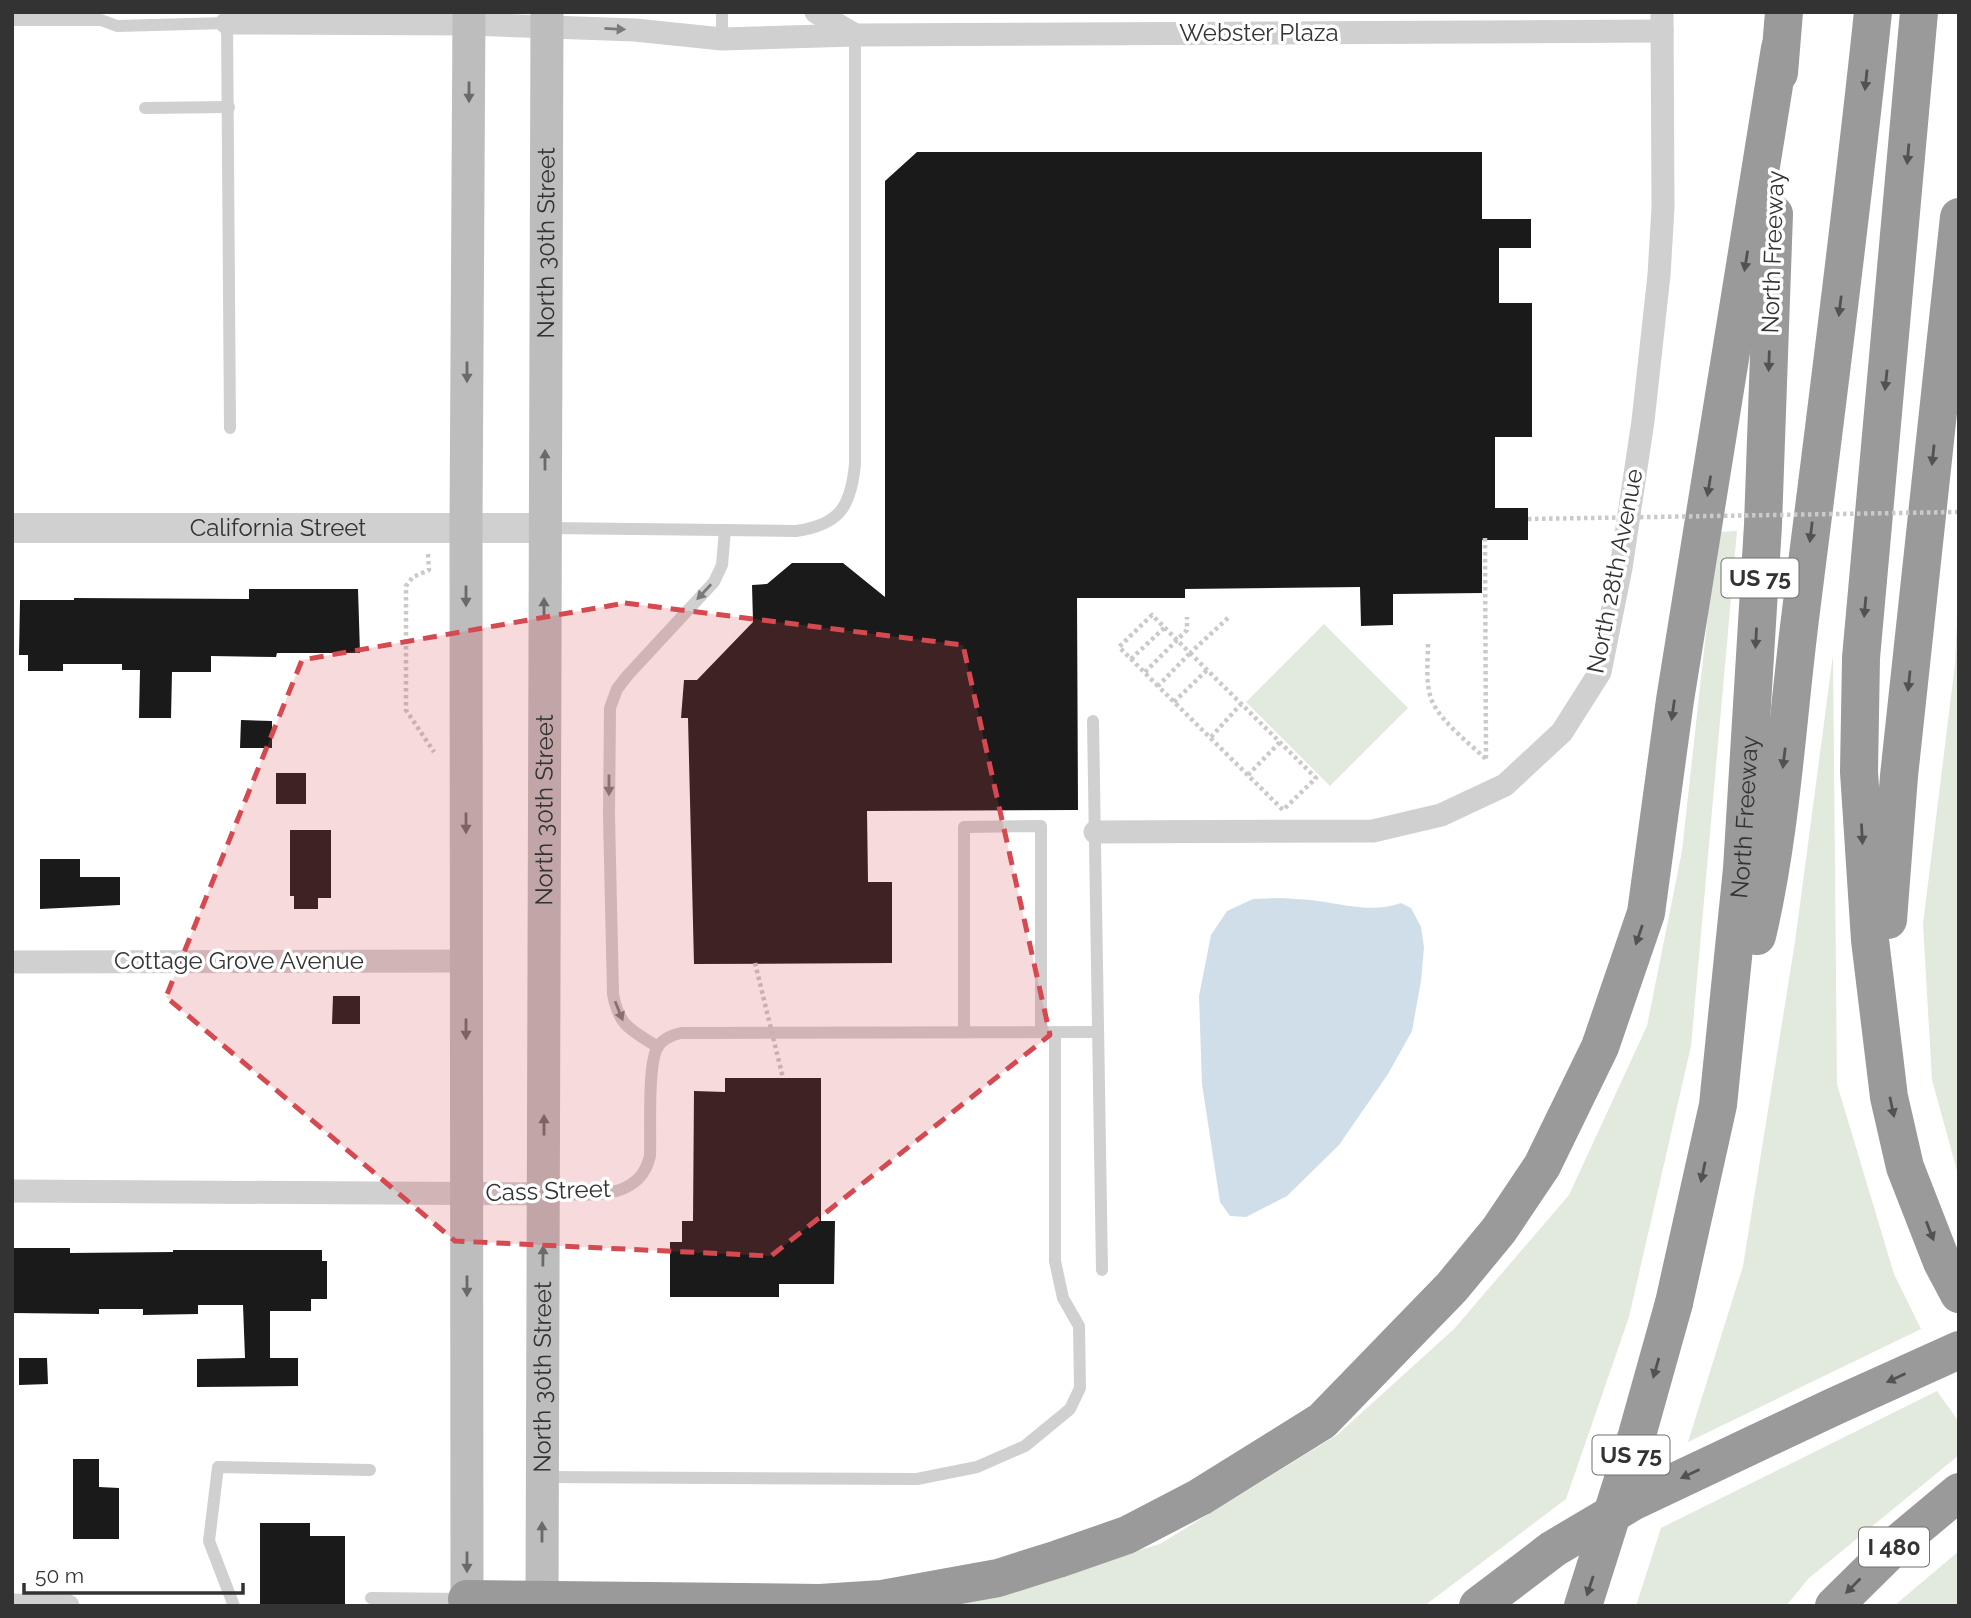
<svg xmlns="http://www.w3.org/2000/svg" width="1971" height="1618" font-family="Raleway,sans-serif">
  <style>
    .green { fill: #e2e9dd }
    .water { fill: #cfdee9 }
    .building { fill: #1a1a1a }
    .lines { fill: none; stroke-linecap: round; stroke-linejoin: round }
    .path { stroke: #cacaca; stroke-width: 4.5; stroke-dasharray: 3.5 3.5; stroke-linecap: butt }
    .service { stroke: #d0d0d0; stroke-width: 12 }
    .minor { stroke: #d0d0d0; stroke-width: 23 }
    .tertiary { stroke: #d0d0d0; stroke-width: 30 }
    .secondary { stroke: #bdbdbd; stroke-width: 33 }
    .motorway { stroke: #9a9a9a; stroke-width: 38 }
    .path-bridge { stroke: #cacaca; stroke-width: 4.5; stroke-dasharray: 3.5 3.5; stroke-linecap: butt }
    .motorway-bridge { stroke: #9a9a9a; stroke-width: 38 }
    .oneway { fill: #7a7a7a }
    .oneway2 { fill: #525252 }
    .oneway3 { fill: #6a6a6a }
    .marked { fill: #d54950; fill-opacity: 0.2; stroke: #d54950; stroke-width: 5; stroke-dasharray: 14 9; stroke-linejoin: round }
    .labels { text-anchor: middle; stroke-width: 7; stroke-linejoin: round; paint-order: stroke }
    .shield { fill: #fff; stroke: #707070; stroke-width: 2 }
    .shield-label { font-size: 23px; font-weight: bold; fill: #333 }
    .street-label { font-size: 24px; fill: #333; stroke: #fff }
  </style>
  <rect width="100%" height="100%" fill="#fff"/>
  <g class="green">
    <polygon points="1737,531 1691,1046 1629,1317 1566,1499 1424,1606 946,1606 1160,1544 1337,1435 1454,1329 1569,1195 1647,1026 1682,851 1717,532"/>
    <polygon points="1959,574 1959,1178 1932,1080 1923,924 1955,664"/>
    <polygon points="1324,624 1408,708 1330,786 1246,702"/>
    <polygon points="1833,655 1837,1084 1894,1274 1921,1329 1688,1442 1743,1266 1795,942"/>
    <polygon points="1937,1391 1959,1422 1959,1455 1809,1578 1786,1606 1636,1606 1661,1528"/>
    <polygon points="1959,1551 1959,1606 1894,1606"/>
  </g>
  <path class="water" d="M1279,898C1292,899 1305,899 1318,901C1347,905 1373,913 1401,903L1411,908L1421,927L1424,947L1421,981L1412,1031L1388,1074L1339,1145L1287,1196L1246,1217L1230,1216L1220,1202L1202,1084L1199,996L1211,935L1227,911L1253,899Z"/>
  <g class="building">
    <polygon points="917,152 1482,152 1482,219 1531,219 1531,248 1499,248 1499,303 1532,303 1532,437 1495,437 1495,508 1528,508 1528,540 1482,540 1482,593 1393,594 1393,625 1361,626 1360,587 1185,589 1185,598 1077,598 1078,810 867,811 868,882 892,882 892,963 694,964 688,718 681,718 684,680 697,680 753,622 752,585 767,584 792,563 843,563 885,597 885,181"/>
    <polygon points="249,589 358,589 360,653 277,653 276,657 211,656 211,672 172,672 171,718 139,718 140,670 122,670 122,664 63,664 63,671 28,671 28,655 19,655 20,600 74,600 74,598 249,599"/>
    <polygon points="241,720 272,721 272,748 240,748"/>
    <rect x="276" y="773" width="30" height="31"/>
    <polygon points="290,830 331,830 331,898 318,898 318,909 294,909 294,896 290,896"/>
    <polygon points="40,859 80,859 80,877 120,877 120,905 40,909"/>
    <polygon points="333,996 360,996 360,1024 332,1024"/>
    <polygon points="725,1078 821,1078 821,1221 835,1221 834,1284 779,1284 779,1297 670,1297 670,1242 682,1242 682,1221 693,1221 694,1091 725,1092"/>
    <polygon points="12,1248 70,1248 70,1253 173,1252 173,1250 322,1250 322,1261 327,1261 327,1299 311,1299 311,1311 270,1311 270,1358 298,1358 298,1386 197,1387 197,1359 245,1358 243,1305 198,1305 198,1314 143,1315 143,1309 99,1309 99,1314 12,1313"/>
    <polygon points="19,1358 47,1358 48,1384 19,1385"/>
    <polygon points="73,1459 99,1459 99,1487 119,1488 119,1539 73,1539"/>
    <polygon points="260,1523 310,1523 310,1536 345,1536 345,1606 260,1606"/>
  </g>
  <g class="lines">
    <g class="path">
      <polyline points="1485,538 1486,759"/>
      <polyline points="428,554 429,570 413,577 406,586 406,710 434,752"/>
      <path d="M1428,644C1428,662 1425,684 1432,701C1442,723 1468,742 1486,759"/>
      <polygon points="1190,653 1316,778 1283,810 1158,686"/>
      <polyline points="1131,659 1164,628"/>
      <polyline points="1145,672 1187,630 1187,617"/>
      <polyline points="1158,686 1119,647 1152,615 1190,653 1228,618"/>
      <polyline points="1174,702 1207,670"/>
      <polyline points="1211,737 1241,704"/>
      <polyline points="1248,775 1280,742"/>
    </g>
    <g class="service">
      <polyline points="722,12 722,39"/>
      <polyline points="227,19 230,428"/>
      <polyline points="12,20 101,20 117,26 227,23"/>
      <polyline points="145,108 229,107"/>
      <path d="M548,528L796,531C840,525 851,506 855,464V35"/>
      <polyline points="1093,721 1102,1270"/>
      <polyline points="964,1032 964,827 1041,826 1041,1032"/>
      <path d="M658,1047C631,1030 619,1027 613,994L609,816L610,708L617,689L627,676L714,582L722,565L725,530"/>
      <path d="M546,1194C585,1193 639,1204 650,1156C651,1132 647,1064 658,1046C664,1038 672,1035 681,1033L1098,1032"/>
      <polyline points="543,1477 917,1479 977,1467 1025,1446 1070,1409 1080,1388 1079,1326 1063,1298 1055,1261 1055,1032"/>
      <polyline points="371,1598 465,1599"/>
      <polyline points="234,1606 209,1541 218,1467 370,1470"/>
    </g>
    <g class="minor">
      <polyline points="816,12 855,35"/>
      <polyline points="227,23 469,24 635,30 722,39 855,35 1662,31"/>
      <polyline points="1095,832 1373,831 1441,815 1505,785 1562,732 1600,672 1621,568 1643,421 1659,275 1663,208 1662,12"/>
      <polyline points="12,962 466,961"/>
      <polyline points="12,1191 544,1194"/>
      <polyline points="12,1605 68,1606"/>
    </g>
    <path class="tertiary" id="s1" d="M12,528H544"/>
    <g class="secondary">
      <polyline points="467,1606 466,527 469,12"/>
      <path id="s2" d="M542,1606L547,12"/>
    </g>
    <g class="motorway">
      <polyline points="1919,12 1861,658 1859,772 1870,940 1889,1097 1905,1167 1942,1262 1959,1294"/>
      <polyline points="1779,73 1784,12"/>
      <polyline points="1888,920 1899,776 1959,217"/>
      <path d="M1757,936C1782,830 1787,719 1801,611C1826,412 1852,212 1873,12"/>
      <path id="s3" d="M1674,1303L1718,1105L1742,869L1763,525L1774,214"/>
      <polyline points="467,1599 820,1603 882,1599 998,1578 1058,1559 1127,1535 1200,1497 1322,1421 1452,1287 1499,1230 1542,1166 1600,1047 1646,913 1675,700 1780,48"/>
      <polyline points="1478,1606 1553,1549 1634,1501 1833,1407 1959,1350"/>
      <polyline points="1834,1606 1897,1544 1959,1492"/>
    </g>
    <g class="path-bridge">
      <polyline points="1528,519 1959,512"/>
      <polyline points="755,963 783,1078"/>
    </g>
    <polyline class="motorway-bridge" points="1583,1606 1637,1435 1674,1303"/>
  </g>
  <defs><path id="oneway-solid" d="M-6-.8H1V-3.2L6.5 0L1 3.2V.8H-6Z" transform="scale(1.75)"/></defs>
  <g class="oneway">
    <use href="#oneway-solid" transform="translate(615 29) rotate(3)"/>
    <use href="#oneway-solid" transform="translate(704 592) rotate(133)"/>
    <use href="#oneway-solid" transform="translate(609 785) rotate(90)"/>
    <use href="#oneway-solid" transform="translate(619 1011) rotate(68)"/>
  </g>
  <g class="oneway2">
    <use href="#oneway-solid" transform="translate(1866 80) rotate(96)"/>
    <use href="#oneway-solid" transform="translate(1908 154) rotate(95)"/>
    <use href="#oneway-solid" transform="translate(1746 261) rotate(99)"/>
    <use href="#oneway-solid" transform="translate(1840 306) rotate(97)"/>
    <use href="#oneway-solid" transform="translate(1769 361) rotate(92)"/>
    <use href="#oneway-solid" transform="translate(1886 380) rotate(96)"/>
    <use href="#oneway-solid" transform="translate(1933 455) rotate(96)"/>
    <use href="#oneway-solid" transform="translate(1709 486) rotate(99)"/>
    <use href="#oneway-solid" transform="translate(1811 532) rotate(97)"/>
    <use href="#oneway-solid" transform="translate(1865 607) rotate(95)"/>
    <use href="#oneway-solid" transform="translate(1756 638) rotate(93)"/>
    <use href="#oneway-solid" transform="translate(1909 681) rotate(96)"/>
    <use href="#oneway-solid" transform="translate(1673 710) rotate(98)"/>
    <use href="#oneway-solid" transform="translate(1784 758) rotate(97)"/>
    <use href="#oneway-solid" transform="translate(1862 834) rotate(87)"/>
    <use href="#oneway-solid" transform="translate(1639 935) rotate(109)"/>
    <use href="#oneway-solid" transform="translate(1892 1107) rotate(78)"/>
    <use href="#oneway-solid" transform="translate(1703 1172) rotate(102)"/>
    <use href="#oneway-solid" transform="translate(1930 1231) rotate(69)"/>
    <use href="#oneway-solid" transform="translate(1656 1368) rotate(106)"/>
    <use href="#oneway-solid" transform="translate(1896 1378) rotate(155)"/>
    <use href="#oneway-solid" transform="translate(1690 1474) rotate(155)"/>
    <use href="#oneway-solid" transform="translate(1590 1586) rotate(108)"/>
    <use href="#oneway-solid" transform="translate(1853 1586) rotate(135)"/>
  </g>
  <g class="oneway3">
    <use href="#oneway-solid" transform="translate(469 92) rotate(90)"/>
    <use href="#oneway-solid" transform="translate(467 372) rotate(90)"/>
    <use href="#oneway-solid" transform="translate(545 460) rotate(-90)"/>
    <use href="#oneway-solid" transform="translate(466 596) rotate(90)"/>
    <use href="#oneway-solid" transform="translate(544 608) rotate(-90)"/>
    <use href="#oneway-solid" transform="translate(466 823) rotate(90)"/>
    <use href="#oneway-solid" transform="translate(466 1029) rotate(90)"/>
    <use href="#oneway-solid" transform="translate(544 1125) rotate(-90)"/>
    <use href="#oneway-solid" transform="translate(543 1256) rotate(-89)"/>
    <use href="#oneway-solid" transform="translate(467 1286) rotate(90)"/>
    <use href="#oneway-solid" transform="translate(542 1532) rotate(-90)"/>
    <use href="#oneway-solid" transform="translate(467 1562) rotate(90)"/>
  </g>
  <path class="marked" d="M625,603L963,645L1050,1035L771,1256L455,1241L166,997L302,660Z"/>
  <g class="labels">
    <g class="shield">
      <rect x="1721.5" y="558.5" width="77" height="39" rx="5"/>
      <rect x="1592.5" y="1435.5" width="77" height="39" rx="5"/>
      <rect x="1859" y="1527.5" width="70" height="39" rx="5"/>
    </g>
    <g class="shield-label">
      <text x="1760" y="586">US 75</text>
      <text x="1631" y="1463">US 75</text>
      <text x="1894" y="1555">I 480</text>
    </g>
    <g class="street-label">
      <text x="1259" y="41">Webster Plaza</text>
      <text dy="8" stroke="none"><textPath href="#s2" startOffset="1363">North 30th Street</textPath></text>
      <text transform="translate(1773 252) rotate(-88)" y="8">North Freeway</text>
      <text dy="8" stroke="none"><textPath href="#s1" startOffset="266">California Street</textPath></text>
      <text transform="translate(1615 571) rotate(-79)" y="8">North 28th Avenue</text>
      <text dy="8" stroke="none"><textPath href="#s2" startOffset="796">North 30th Street</textPath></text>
      <text dy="8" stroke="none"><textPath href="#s3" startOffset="492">North Freeway</textPath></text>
      <text x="239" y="969">Cottage Grove Avenue</text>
      <text transform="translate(548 1191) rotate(-2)" y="8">Cass Street</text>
      <text dy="8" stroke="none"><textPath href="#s2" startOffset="229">North 30th Street</textPath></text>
    </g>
  </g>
  <rect width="1971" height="1618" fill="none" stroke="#333333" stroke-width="28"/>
  <path d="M24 1583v10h219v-10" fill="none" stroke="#333333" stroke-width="3.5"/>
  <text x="35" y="1583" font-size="21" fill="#333333" stroke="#ffffff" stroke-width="5" paint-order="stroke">50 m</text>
</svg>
